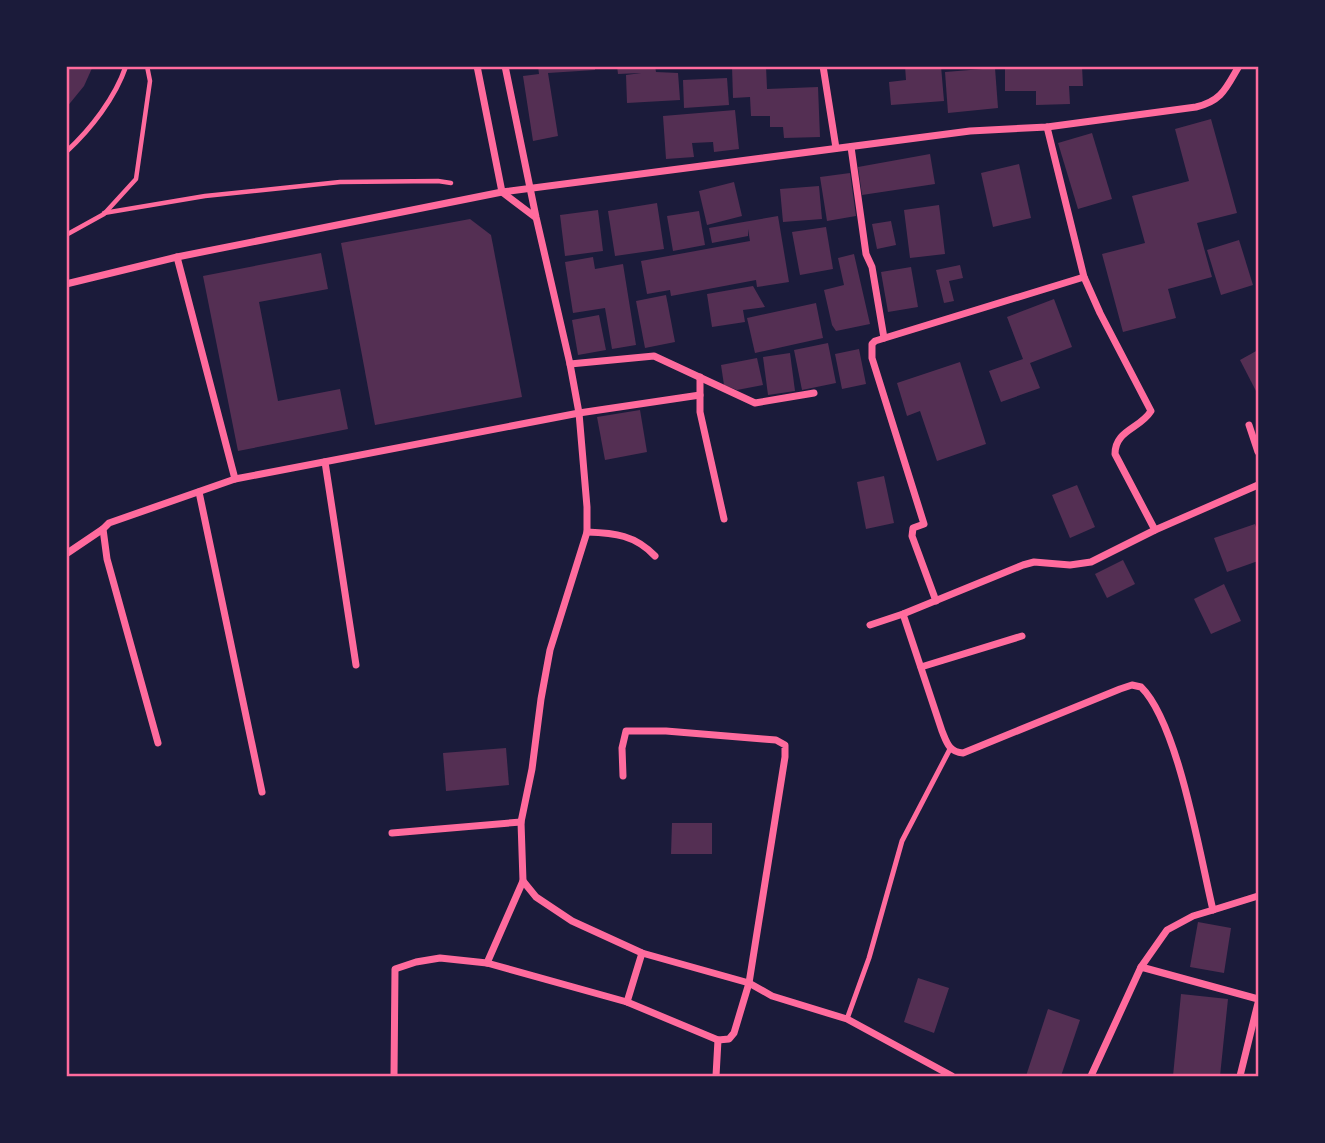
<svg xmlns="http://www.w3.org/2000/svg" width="1325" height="1143" font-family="'Times New Roman',serif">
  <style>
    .building { fill: #542f53 }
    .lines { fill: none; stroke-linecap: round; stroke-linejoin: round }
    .path { stroke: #ff6b9d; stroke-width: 4.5 }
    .service { stroke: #ff6b9d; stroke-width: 5 }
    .minor { stroke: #ff6b9d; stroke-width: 7 }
    .neatline { fill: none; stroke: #ff6b9d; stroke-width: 2.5 }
  </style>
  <rect width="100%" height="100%" fill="#1b1b3a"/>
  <g class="building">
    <polygon points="66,66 93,66 84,86 66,108"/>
    <polygon points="538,66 595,66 595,70 548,73 558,136 533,141 523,76 539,74"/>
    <polygon points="617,66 655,66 656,72 678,73 680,100 627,103 626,75 641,73 618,74"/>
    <polygon points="732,66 766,66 767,89 818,87 820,137 784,138 783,127 770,127 770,116 751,116 750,97 733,98"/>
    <polygon points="905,66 941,66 944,101 891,105 889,82 906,80"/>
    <polygon points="1005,66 1082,66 1083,86 1069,86 1070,104 1036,105 1036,91 1005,91"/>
    <polygon points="995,68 998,108 948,113 945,72"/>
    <polygon points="727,78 729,105 684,108 683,80"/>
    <polygon points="735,110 739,149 714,152 713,142 692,143 694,157 666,159 663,116"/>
    <polygon points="1211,119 1237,213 1197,223 1212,277 1168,289 1176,318 1123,332 1102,254 1145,243 1132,196 1189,181 1175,129"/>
    <polygon points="1092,133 1112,199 1078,209 1058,143"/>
    <polygon points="930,154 935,184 862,195 858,167"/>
    <polygon points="1019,164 1031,218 993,227 981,173"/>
    <polygon points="850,173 856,216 827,221 820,177"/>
    <polygon points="734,182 742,216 707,225 699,191"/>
    <polygon points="819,186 822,219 783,222 780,189"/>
    <polygon points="657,203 664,249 615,256 608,211"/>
    <polygon points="939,205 945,254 910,258 904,210"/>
    <polygon points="598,210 603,251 565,256 560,215"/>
    <polygon points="699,211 705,245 673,251 667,216"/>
    <polygon points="778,216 789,282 757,287 756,280 671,296 670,290 647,294 641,261 750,241 748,229 748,236 712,243 709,228"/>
    <polygon points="470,219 491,235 522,397 375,425 341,243"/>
    <polygon points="891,221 896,245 877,249 872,224"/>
    <polygon points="826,227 833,269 800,275 792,232"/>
    <polygon points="1239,240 1253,285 1221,295 1207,250"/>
    <polygon points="321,253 328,289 259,302 278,401 340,389 348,429 238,451 203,276"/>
    <polygon points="854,254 870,324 836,331 832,325 824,290 844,285 838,258"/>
    <polygon points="593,257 595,269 623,264 636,345 612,349 605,308 573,313 565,262"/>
    <polygon points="960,265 963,278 949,281 954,301 944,303 936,270"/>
    <polygon points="911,267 918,307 888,312 881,272"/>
    <polygon points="753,286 765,307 743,310 745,322 712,327 707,294"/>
    <polygon points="666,295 675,342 645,348 636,301"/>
    <polygon points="1054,299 1072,347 1030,363 1040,388 1001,402 989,371 1023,359 1007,317"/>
    <polygon points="816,303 823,338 755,353 747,318"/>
    <polygon points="599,315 606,350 578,355 572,320"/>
    <polygon points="828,343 836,383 802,390 794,350"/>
    <polygon points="859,349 866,384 842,389 835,354"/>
    <polygon points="1258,350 1258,389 1256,391 1240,360"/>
    <polygon points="790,353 795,391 768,395 763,357"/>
    <polygon points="757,358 763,385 737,390 724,385 721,365"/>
    <polygon points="960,362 986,444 937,461 920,411 907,416 897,383"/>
    <polygon points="640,410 647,452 605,460 597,417"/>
    <polygon points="884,476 894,523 866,529 857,482"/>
    <polygon points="1077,485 1095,527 1070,538 1052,495"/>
    <polygon points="1255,524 1258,533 1258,561 1227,572 1214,538"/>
    <polygon points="1123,560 1135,584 1107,598 1095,574"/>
    <polygon points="1224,584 1241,621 1211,634 1194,599"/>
    <polygon points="506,748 509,785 446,791 443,753"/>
    <polygon points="672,823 712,823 712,854 671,854"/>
    <polygon points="1198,922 1231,928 1224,973 1190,967"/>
    <polygon points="918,978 949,988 934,1033 904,1022"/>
    <polygon points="1181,994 1228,999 1220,1076 1173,1076"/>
    <polygon points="1048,1009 1080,1020 1061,1076 1026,1076"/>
  </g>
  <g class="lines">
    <g class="path">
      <polyline points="104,213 205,196 340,182 438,181 451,183"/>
      <polyline points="66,235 104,214 136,179 150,81 147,66"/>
    </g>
    <g class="service">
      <path d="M66,152C91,129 115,98 126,66"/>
      <polyline points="847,1019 869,958 902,841 950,749"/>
    </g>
    <g class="minor">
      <polyline points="477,66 502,192 535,217"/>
      <polyline points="505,66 536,217 570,364 579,413 587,507 587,532 550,650 541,699 532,769 521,822 523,881 536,897 572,921 642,953 749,983 772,996 847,1019 952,1076"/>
      <polyline points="823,66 836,148"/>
      <path d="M1047,127L1084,277L1100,313L1151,411C1140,429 1115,430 1115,454L1155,530"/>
      <polyline points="851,147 866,254 872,267 884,338"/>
      <polyline points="177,257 235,479 579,413 700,395"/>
      <path d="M66,284L177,257L502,192L970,131L1047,127L1196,107C1222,101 1226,88 1239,66"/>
      <polyline points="570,364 654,356 755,403 814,393"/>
      <polyline points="700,377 700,412 724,519"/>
      <polyline points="1249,425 1258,452"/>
      <polyline points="325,462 356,665"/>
      <polyline points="199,492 262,792"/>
      <path d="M587,532C615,533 635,535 655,556"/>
      <polyline points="66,554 103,529"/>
      <polyline points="936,601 912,536 913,528 924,524 872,358 872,344 875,341 1084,277"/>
      <path d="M903,614L942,731C947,743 949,752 963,753L1120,689L1132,685L1141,687C1178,723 1200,856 1213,910L1258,896"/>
      <polyline points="870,625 903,614 1023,565 1034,562 1070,565 1091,562 1155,530 1258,485"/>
      <polyline points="921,667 1022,636"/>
      <polyline points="158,743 107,559 103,529 109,523 235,479"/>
      <polyline points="392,833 521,822"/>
      <polyline points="487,963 523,881"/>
      <polyline points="1141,967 1167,930 1193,916 1213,910"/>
      <polyline points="627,1002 642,953"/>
      <polyline points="394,1076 395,969 416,962 440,958 487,963 627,1002 718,1040 729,1039 734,1033 749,983 785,757 785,745 776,740 763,739 666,731 626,731 622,748 623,776"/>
      <polyline points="716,1076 718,1040"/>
      <polyline points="1091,1076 1141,967 1258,999"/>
      <polyline points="1240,1076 1258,1003"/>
    </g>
  </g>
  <rect width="1325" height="1143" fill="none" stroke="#1b1b3a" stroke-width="136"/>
  <rect x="68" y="68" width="1189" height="1007" class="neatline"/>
</svg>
